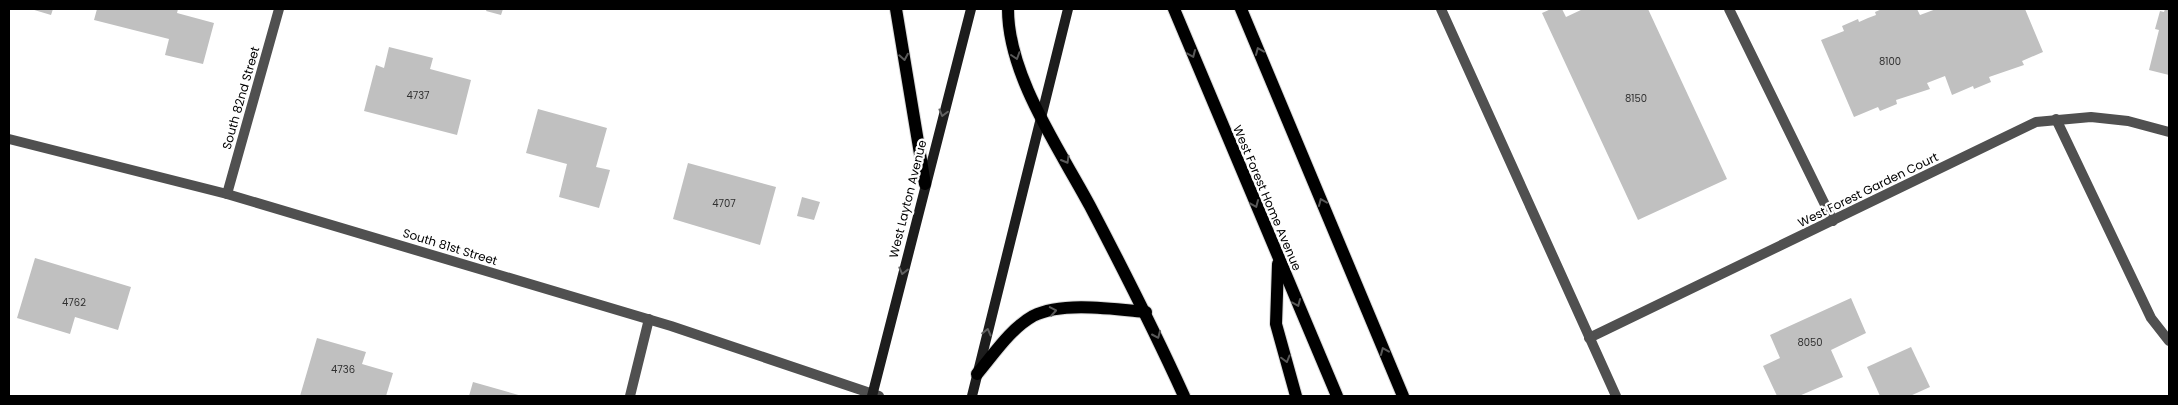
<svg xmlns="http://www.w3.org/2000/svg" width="2178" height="405" font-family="Poppins,sans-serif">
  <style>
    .building { fill: #c0c0c0 }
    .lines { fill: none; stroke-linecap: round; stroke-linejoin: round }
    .primary-casing { stroke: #dbdbdb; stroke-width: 14 }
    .lane { stroke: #505050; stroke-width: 10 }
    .street { stroke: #505050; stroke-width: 10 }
    .secondary { stroke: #1d1d1d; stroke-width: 10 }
    .primary { stroke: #000; stroke-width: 12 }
    .oneway { stroke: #595959 }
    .oneway2 { stroke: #616161 }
    .labels { text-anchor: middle; stroke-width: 4.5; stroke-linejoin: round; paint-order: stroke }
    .number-label { font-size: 10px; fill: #303030 }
    .street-label { font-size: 12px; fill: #000; stroke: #fff }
  </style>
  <rect width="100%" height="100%" fill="#fff"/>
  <g class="building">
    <polygon points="31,9 53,9 51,15"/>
    <polygon points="97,9 178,9 177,13 214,23 203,64 165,55 169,39 94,20"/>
    <polygon points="487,9 503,9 501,15 486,11"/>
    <polygon points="1551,9 1562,9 1566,17 1583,9 1648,9 1727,179 1638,220 1542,13"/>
    <polygon points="1882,9 1917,9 1920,15 1936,9 2025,9 2043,52 2022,61 2024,65 1989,77 1991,82 1974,89 1973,86 1952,95 1945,76 1927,83 1930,89 1896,100 1897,104 1880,111 1878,107 1854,117 1821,40 1844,31 1842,26 1858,19 1859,22 1868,18 1876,15 1875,12"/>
    <polygon points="2165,9 2169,9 2169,75 2149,70 2159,30 2155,29 2160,11 2164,12"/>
    <polygon points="389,47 433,58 430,69 471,80 457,135 364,111 376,65 384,68"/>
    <polygon points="538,109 607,128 596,167 610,170 599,208 559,197 567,164 526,153"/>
    <polygon points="688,163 776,187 760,245 673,219"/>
    <polygon points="802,197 820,202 814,220 797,216"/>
    <polygon points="35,258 131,287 118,330 75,317 70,334 17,318"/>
    <polygon points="1851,298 1866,333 1831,350 1843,377 1799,396 1777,396 1763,366 1780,358 1770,335"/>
    <polygon points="317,338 366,352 362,364 393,373 386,396 300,396"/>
    <polygon points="1911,347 1930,387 1910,396 1880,396 1867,367"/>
    <polygon points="473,382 522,396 469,396"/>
  </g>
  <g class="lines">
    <defs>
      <g id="primary">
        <polyline points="896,9 925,184"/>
        <path d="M1008,9C1008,76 1059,148 1090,206C1123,269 1155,332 1184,396"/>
        <polyline points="1174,9 1337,396"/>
        <polyline points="1241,9 1403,396"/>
        <polyline points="1278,264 1276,324 1296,396"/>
        <path d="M977,374C994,354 1010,329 1033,316C1062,301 1114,309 1146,312"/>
      </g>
    </defs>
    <use href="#primary" class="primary-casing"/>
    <g class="lane">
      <polyline points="1729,9 1833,221"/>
      <polyline points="2056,119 2151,318 2169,341"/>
      <polyline points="1589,338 2036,122 2091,117 2128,121 2169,132"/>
      <polyline points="630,396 649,319"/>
    </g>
    <g class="street">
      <polyline points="1441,9 1616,396"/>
      <polyline points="9,139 227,194 671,326 879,396"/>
      <polyline points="227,194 279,9"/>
    </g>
    <g class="secondary">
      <polyline points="872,396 971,9"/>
      <polyline points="972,396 1068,9"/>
    </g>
    <use href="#primary" class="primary"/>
  </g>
  <defs><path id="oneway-chevron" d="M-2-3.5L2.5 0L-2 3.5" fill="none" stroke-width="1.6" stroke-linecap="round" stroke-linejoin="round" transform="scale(1.25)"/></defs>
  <g class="oneway">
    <use href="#oneway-chevron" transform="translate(1259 51) rotate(-113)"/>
    <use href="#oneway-chevron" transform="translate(1192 54) rotate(67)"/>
    <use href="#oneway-chevron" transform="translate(1016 56) rotate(72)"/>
    <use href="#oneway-chevron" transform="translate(904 57) rotate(80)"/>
    <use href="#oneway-chevron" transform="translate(1066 160) rotate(60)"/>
    <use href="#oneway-chevron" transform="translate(1322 202) rotate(-113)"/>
    <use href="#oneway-chevron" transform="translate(1255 204) rotate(67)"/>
    <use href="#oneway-chevron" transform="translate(1297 303) rotate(67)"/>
    <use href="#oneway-chevron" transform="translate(1053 311) rotate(-10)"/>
    <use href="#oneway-chevron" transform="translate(1157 335) rotate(66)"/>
    <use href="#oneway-chevron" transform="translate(1384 351) rotate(-113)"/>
    <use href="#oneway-chevron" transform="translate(1286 359) rotate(75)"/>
  </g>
  <g class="oneway2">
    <use href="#oneway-chevron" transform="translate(943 113) rotate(105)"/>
    <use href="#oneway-chevron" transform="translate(903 271) rotate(104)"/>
    <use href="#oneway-chevron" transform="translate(987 332) rotate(-76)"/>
  </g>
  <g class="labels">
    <g class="number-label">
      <text x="1890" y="65">8100</text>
      <text x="418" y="99">4737</text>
      <text x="1636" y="102">8150</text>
      <text x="724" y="207">4707</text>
      <text x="74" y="306">4762</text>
      <text x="1810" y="346">8050</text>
      <text x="343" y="373">4736</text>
    </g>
    <g class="street-label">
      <text transform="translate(241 98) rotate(-74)" y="4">South 82nd Street</text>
      <text transform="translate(1868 190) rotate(-26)" y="4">West Forest Garden Court</text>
      <text transform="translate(1267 198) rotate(67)" y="4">West Forest Home Avenue</text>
      <text transform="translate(908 199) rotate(-76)" y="4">West Layton Avenue</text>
      <text transform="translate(450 247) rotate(17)" y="4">South 81st Street</text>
    </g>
  </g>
  <rect width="2178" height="405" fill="none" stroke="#000000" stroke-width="20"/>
</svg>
